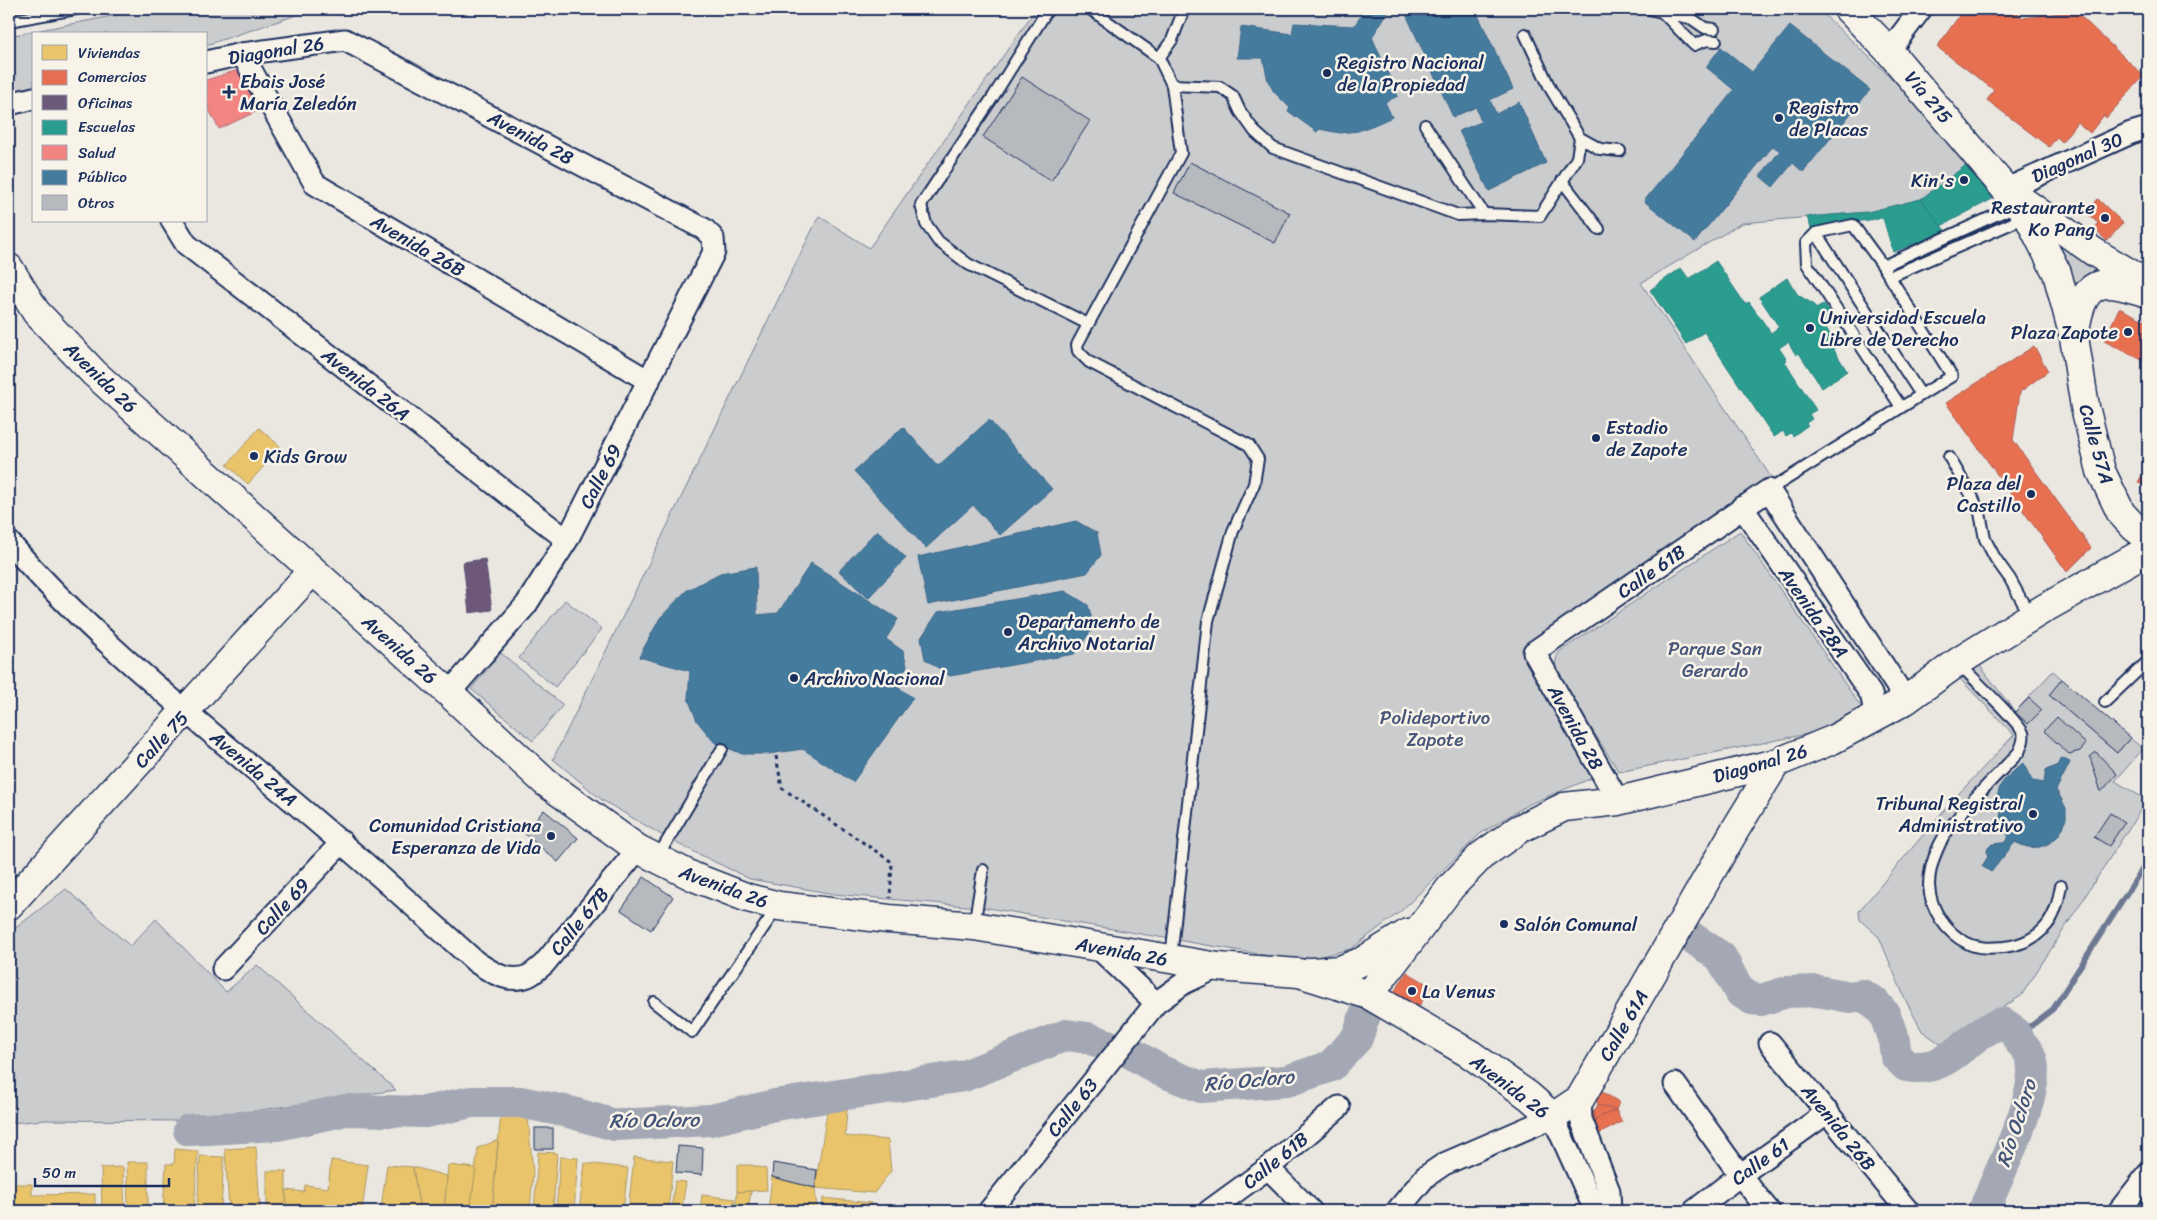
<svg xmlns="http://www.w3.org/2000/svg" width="2157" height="1220" font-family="Sriracha,sans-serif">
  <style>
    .green { fill: #cbcccd; stroke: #737e96; fill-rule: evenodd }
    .homes { fill: #e9c46a; stroke: #ab9766 }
    .shops { fill: #e76f51; stroke: #aa5c55 }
    .offices { fill: #6d597a; stroke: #544c72 }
    .schools { fill: #2a9d8f; stroke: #267c80 }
    .health { fill: #f28482; stroke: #b26a77 }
    .public { fill: #457b9d; stroke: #38648a }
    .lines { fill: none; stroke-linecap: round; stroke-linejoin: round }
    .stream { stroke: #6d7892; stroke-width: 5.5 }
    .river { stroke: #a3a8b4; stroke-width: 32 }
    .building { fill: #b6babf; stroke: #1b2f5e }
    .lane-casing { stroke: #1b2f5e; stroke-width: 14 }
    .street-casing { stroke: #1b2f5e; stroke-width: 25 }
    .secondary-casing { stroke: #1b2f5e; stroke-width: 31 }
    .path { stroke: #1b2f5e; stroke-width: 3; stroke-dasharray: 4 4; stroke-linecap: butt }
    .lane { stroke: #f7f3e8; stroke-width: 10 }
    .street { stroke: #f7f3e8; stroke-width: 21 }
    .secondary { stroke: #f7f3e8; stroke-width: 28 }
    .poi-dot { fill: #1b2f5e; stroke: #f7f3e8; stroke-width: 2 }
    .labels { text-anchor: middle; stroke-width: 5; stroke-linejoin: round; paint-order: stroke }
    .street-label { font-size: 19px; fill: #1b2f5e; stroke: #f7f3e8 }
    .poi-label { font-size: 19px; fill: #1b2f5e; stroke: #f7f3e8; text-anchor: start }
    .park-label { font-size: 19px; fill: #47567a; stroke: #f7f3e8 }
    .water-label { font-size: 20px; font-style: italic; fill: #445378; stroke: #f7f3e8 }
  </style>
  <rect width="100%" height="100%" fill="#eae7e0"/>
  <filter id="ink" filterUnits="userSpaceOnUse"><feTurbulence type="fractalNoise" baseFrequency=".02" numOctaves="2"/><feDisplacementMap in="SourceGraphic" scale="10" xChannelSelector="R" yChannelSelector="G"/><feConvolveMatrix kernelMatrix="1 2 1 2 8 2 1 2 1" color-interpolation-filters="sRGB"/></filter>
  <g filter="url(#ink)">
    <g class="green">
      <polygon points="148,9 302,9 300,14 206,45 206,34 34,34 34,90 9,95 9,36"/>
      <polygon points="1036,9 1818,9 1915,100 1969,163 1921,199 1868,212 1742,223 1641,283 1773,480 1521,652 1592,778 1527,805 1480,834 1400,912 1351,949 1300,961 988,908 834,894 750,879 672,841 602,800 553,759 819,216 869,248"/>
      <polygon points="2055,235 2123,282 2076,303 2058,253"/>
      <path d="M1740,531L1861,707L1817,732L1619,772L1558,676C1555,667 1554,661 1559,652Z"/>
      <polygon points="565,600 602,629 555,687 519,658"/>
      <polygon points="501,653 563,705 533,741 471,689"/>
      <path d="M1978,663L2015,712L2053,671L2062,679L2049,695L2117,753L2130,738L2143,749L2115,781L2147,800L2021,996L1942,1045L1922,1031L1905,999L1879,937L1860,920L1859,911L1951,802L2014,735L1960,679ZM2061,758L2070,763L2056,790C2082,824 2048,862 2015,842L1991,872L1982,866L1988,857C1984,845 1995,843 2004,843L2009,837L2000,820L2002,803L1996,801C2001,783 2009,775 2023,763L2032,781L2044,783L2046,770L2057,766Z"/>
      <polygon points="66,889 130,946 156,919 226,992 257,965 396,1090 186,1121 46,1120 9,1123 9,933"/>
    </g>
    <g class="homes">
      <polygon points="259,428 281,447 248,484 227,465"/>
      <polygon points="847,1110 845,1136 888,1140 891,1171 874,1193 815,1188 827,1112"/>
      <polygon points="501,1112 528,1117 533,1173 530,1211 492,1211"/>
      <polygon points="498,1140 492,1211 470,1211 478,1148"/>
      <polygon points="256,1147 260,1208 229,1209 225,1149"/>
      <polygon points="175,1149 198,1151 194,1211 163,1211 166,1164 174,1164"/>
      <polygon points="538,1152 557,1153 553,1211 534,1211"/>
      <polygon points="200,1156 224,1157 221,1211 197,1211"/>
      <polygon points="560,1157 578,1158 574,1211 556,1211"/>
      <polygon points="634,1157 673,1161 668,1211 628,1211"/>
      <polygon points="331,1160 368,1165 362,1211 286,1211 286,1190 304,1192 305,1185 328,1188"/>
      <polygon points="127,1162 148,1162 148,1211 128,1211"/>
      <polygon points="585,1163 628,1168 623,1211 579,1211"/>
      <polygon points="387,1165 413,1167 420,1211 395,1211 381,1208"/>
      <polygon points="448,1165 476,1168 470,1211 444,1211"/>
      <polygon points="737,1165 751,1165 766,1169 767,1190 737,1192"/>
      <polygon points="123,1167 125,1211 102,1211 101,1168"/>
      <polygon points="413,1167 447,1176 444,1211 420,1211"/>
      <rect x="267" y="1171" width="19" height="40"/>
      <polygon points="772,1177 815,1188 817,1211 768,1211"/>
      <polygon points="675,1181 686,1182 682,1207 699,1209 698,1211 671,1211"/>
      <polygon points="9,1184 11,1184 12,1211 9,1211"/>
      <polygon points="14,1184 32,1184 32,1195 95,1194 95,1211 14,1211"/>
      <polygon points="751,1191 748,1211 736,1211 737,1192"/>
      <polygon points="702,1195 735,1199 733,1211 700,1211"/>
      <polygon points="823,1198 871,1203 871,1211 822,1211"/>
    </g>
    <g class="shops">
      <polygon points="1964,9 2014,9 2023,18 2075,11 2144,76 2106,118 2104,115 2090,133 2077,122 2062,142 2057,137 2049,147 1987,100 1994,90 1937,47"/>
      <polygon points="2098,199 2123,223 2107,241 2095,230 2098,223 2086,213"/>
      <polygon points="2119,308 2148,322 2148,363 2104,341"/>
      <polygon points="2034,346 2048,371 2020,392 2013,440 2091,548 2067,572 1946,403"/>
      <polygon points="2148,466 2148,489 2138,482"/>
      <polygon points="1407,972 1432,987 1415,1012 1392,995"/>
      <polygon points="1601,1091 1619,1102 1616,1110 1598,1105 1597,1102"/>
      <polygon points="1598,1105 1616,1110 1593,1120 1591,1116"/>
      <polygon points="1616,1110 1622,1122 1599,1134 1593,1120"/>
    </g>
    <polygon class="offices" points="485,559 492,610 469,613 463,562"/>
    <g class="schools">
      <polygon points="1969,163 1996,197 1941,226 1921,199"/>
      <polygon points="1921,199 1946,232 1893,252 1883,218 1811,228 1807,217 1868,212"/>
      <polygon points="1716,261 1745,304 1749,302 1771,333 1779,327 1759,297 1787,278 1798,295 1813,304 1816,309 1824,304 1836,322 1826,328 1835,342 1834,350 1847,371 1822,388 1799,353 1796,355 1788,342 1779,348 1787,360 1785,362 1816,410 1809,414 1812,419 1806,423 1808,425 1793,436 1791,433 1786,436 1783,431 1774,437 1704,332 1686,344 1650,290 1681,268 1689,279"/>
    </g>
    <polygon class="health" points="238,70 262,109 219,129 206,104 206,80"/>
    <g class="public">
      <polygon points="1366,9 1390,9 1372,37 1398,96 1385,102 1392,117 1374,125 1358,131 1340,133 1319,129 1317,132 1288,111 1290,108 1274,92 1268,81 1263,58 1237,58 1241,27 1292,34 1294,23 1354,26"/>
      <polygon points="1412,9 1475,9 1513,89 1490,100 1496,114 1519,102 1546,163 1489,191 1459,131 1481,122 1476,107 1453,117 1405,12"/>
      <polygon points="1790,26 1870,90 1803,172 1793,163 1773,187 1760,176 1780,151 1773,146 1695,242 1644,201 1734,90 1706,67 1721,47 1752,72"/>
      <polygon points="989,420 1052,489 1000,535 973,505 926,548 854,471 903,427 938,466"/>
      <polygon points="1076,521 1097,533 1101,555 1087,573 928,605 918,557"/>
      <polygon points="877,530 906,558 868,598 839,571"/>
      <polygon points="811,563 898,619 886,639 903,651 907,666 895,685 913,698 853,782 803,749 768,754 742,754 714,742 697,721 688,698 690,671 639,657 660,618 686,591 720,573 756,567 757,615 778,613"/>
      <polygon points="1065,591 1088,605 1094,627 1074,654 950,676 925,659 921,638 938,612"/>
      <polygon points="2061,758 2070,762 2056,790 2066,808 2066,818 2063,828 2057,837 2049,843 2039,847 2028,847 2015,842 1991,872 1982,866 1988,857 1987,852 1988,848 1992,844 2004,843 2009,837 2000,820 2002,803 1996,801 2000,786 2005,779 2023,763 2032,781 2044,783 2046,770 2057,766"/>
    </g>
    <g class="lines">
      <polyline class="stream" points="2010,1026 2031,1026 2053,1009 2148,860"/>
      <g class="river">
        <path d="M1691,937L1721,957L1739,991L1752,999L1761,1000L1787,992L1818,991L1850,997L1862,995L1875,1003L1885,1015L1894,1041L1896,1056L1906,1066C1951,1074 1964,1035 2002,1023C2012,1027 2015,1033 2020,1042C2024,1046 2029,1052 2031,1058C2043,1092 1996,1176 1984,1211"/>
        <polyline points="1131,1053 1159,1070 1201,1087 1287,1081 1331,1066 1357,1038 1368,1006"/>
        <polyline points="189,1130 277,1125 346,1110 425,1112 471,1102 520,1102 569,1112 615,1125 711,1120 775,1105 964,1076 1066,1035 1088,1038 1110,1046"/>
      </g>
    </g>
    <g class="building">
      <polygon points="1022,77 1090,121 1051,181 983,137"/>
      <polygon points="1190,162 1290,213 1275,243 1174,193"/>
      <polygon points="2062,679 2130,738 2117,753 2049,695"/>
      <polygon points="2029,698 2042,710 2028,724 2015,712"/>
      <polygon points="2057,717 2086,744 2080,751 2069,754 2044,731"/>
      <polygon points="2096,752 2117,774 2101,792 2090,757"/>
      <polygon points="544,810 578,838 558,862 524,833"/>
      <polygon points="2110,813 2125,822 2109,846 2094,837"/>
      <polygon points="644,877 673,897 651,930 621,910"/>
      <rect x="535" y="1128" width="18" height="21"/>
      <polygon points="678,1146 703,1148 702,1175 676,1173"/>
      <polygon points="773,1163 817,1170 815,1188 772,1177"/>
    </g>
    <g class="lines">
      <defs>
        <g id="lane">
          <polyline points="1048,9 993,97 921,205 926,224 938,241 968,264 1088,324"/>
          <polyline points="1090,9 1159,58 1172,85 1181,153 1077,345 1078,351 1089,362 1249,445 1258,459 1254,484 1233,531 1208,621 1171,958"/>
          <polyline points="1649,9 1692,19 1705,28 1714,29"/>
          <polyline points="1662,12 1694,45 1707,40 1716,41"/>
          <polyline points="9,21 76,9"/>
          <polyline points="1525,34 1550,88 1580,138 1600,149 1620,151"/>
          <polyline points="1159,58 1172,40 1184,9"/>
          <polyline points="1172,85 1220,87 1233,96 1240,111 1255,132 1273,148 1458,215 1484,214 1540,216 1577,158 1580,138"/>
          <polyline points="1425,125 1484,214"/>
          <polyline points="1562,181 1599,229"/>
          <polygon points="1853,225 1883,266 1952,376 1921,395 1816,233"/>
          <polyline points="1816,233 1806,243 1807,264 1901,407"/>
          <polyline points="1883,266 2018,205"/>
          <polyline points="1889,277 2026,217"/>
          <polyline points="1949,457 1973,498 1980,513 1985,539 1995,558 2010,579 2030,616"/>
          <polyline points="1769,490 1921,395"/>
          <path d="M1958,663C1970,675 2019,722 2023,733C2025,740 2021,747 2019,752C1996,777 1950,819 1938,848C1933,859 1929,873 1929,885C1930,909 1946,933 1967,943C1978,949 1992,948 2004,947C2021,945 2036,939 2047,925C2056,914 2058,900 2061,886"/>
          <polyline points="2105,702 2148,661"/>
          <polyline points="657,858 722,749"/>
          <polyline points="974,926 983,870"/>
          <polyline points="654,1002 692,1032 777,908"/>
        </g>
        <g id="street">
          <polyline points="1889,51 1921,9"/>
          <polyline points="242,54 315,184 649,381"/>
          <polyline points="206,62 242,54 345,40 704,229 713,238 714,252 567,540 526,605 449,693"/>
          <polyline points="9,104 34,98"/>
          <polyline points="2007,189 2131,133 2148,128"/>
          <polyline points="172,221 186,244 567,540"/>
          <polyline points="1742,507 1871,694 1874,707 1871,720"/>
          <path d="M9,542C81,626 169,697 253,768C329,831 403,896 476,962C491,972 509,984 528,976C533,974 539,968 544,964L638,849"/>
          <polyline points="1618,801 1534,652 1769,490 1906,700"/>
          <polyline points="1095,945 1156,1003"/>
          <polyline points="223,969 342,842"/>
          <polyline points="1770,1043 1908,1211"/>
          <polyline points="1675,1084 1740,1175 1769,1211"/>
          <polyline points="1580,1099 1581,1119 1609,1191 1610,1211"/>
          <polyline points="1268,1168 1311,1211"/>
          <polyline points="989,1211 1156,1003 1184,983 1218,967"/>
          <polyline points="1209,1211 1268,1168 1339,1107"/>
          <polyline points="1397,1211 1425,1177 1444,1164 1553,1117 1590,1199 1600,1211"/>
          <polyline points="1694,1211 1740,1175 1828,1112"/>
          <polyline points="2119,1211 2148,1174"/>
        </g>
        <g id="secondary">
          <polyline points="1848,9 1889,51 2028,216 2057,273 2074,337 2085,407 2101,471 2121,513 2134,527 2148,538"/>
          <polyline points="2023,201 2094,252 2148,284"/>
          <polyline points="9,268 36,312 94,373 449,693 545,782 638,849 694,877 748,898 779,906 889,919 974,926 1218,967 1299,973 1369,995 1470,1054 1529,1096 1553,1117 1580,1099 1735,830 1776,763"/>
          <path d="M2074,336C2077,318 2081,285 2106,284C2119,283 2136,290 2148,293"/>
          <polyline points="9,905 312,571"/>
          <polyline points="1311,972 1340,970 1363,961 1408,933"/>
          <polyline points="1369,995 1451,887 1481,856 1519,829 1564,807 1618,801 1776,763 1832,740 1906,700 1958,662 2045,608 2148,550"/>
        </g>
      </defs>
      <use href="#lane" class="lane-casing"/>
      <use href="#street" class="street-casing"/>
      <use href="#secondary" class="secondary-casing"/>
      <polyline class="path" points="776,756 782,788 892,862 890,898"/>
      <use href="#lane" class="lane"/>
      <use href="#street" class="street"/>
      <use href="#secondary" class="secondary"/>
    </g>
  </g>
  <g class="poi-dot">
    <circle cx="1327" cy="73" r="5"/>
    <path d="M226.5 84.5h5v5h5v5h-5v5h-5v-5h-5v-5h5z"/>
    <circle cx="1779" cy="118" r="5"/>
    <circle cx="1964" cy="180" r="5"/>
    <circle cx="2105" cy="218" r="5"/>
    <circle cx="1810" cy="328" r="5"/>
    <circle cx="2128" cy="332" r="5"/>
    <circle cx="1596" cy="438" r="5"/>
    <circle cx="254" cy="456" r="5"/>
    <circle cx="2031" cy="494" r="5"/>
    <circle cx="1008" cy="632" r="5"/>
    <circle cx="794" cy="678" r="5"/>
    <circle cx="2033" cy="814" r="5"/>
    <circle cx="551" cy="836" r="5"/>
    <circle cx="1504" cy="924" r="5"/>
    <circle cx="1412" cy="991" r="5"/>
  </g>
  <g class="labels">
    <g class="street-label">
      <text transform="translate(276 50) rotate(-9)" y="7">Diagonal 26</text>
      <text transform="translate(1929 97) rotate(50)" y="7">Vía 215</text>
      <text transform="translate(531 137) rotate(28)" y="7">Avenida 28</text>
      <text transform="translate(2077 157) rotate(-24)" y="7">Diagonal 30</text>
      <text transform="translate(418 245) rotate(30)" y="7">Avenida 26B</text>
      <text transform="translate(101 377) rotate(44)" y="7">Avenida 26</text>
      <text transform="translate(366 384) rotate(38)" y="7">Avenida 26A</text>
      <text transform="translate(2097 444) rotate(74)" y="7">Calle 57A</text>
      <text transform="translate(600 476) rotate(-63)" y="7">Calle 69</text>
      <text transform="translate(1651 571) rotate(-35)" y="7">Calle 61B</text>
      <text transform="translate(1814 612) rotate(55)" y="7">Avenida 28A</text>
      <text transform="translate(400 649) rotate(42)" y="7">Avenida 26</text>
      <text transform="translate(1576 727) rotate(61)" y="7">Avenida 28</text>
      <text transform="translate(161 739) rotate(-47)" y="7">Calle 75</text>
      <text transform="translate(1760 763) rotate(-16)" y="7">Diagonal 26</text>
      <text transform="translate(254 768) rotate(40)" y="7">Avenida 24A</text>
      <text transform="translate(724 886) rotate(20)" y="7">Avenida 26</text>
      <text transform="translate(282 906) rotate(-47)" y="7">Calle 69</text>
      <text transform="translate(579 921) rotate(-51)" y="7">Calle 67B</text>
      <text transform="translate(1122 951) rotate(10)" y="7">Avenida 26</text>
      <text transform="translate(1623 1025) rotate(-60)" y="7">Calle 61A</text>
      <text transform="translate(1510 1086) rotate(37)" y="7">Avenida 26</text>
      <text transform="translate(1072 1107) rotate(-51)" y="7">Calle 63</text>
      <text transform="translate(1839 1127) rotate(51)" y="7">Avenida 26B</text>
      <text transform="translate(1275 1160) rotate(-39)" y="7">Calle 61B</text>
      <text transform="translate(1760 1161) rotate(-36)" y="7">Calle 61</text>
    </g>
    <g class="poi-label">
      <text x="1337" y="69">Registro Nacional<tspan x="1337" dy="22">de la Propiedad</tspan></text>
      <text x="240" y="88">Ebais José<tspan x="240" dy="22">María Zeledón</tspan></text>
      <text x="1789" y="114">Registro<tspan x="1789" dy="22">de Placas</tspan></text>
      <text x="1954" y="187" text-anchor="end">Kin's</text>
      <text x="2095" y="214" text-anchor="end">Restaurante<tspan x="2095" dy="22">Ko Pang</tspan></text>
      <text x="1820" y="324">Universidad Escuela<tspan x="1820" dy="22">Libre de Derecho</tspan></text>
      <text x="2118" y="339" text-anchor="end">Plaza Zapote</text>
      <text x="1606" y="434">Estadio<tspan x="1606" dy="22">de Zapote</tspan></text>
      <text x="264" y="463">Kids Grow</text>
      <text x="2021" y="490" text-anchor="end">Plaza del<tspan x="2021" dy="22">Castillo</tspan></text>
      <text x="1018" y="628">Departamento de<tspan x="1018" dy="22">Archivo Notarial</tspan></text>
      <text x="804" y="685">Archivo Nacional</text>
      <text x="2023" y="810" text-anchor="end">Tribunal Registral<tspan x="2023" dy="22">Administrativo</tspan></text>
      <text x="541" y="832" text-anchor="end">Comunidad Cristiana<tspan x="541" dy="22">Esperanza de Vida</tspan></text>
      <text x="1514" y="931">Salón Comunal</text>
      <text x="1422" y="998">La Venus</text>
    </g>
    <g class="park-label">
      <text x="1715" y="655">Parque San<tspan x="1715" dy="22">Gerardo</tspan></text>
      <text x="1435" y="724">Polideportivo<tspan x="1435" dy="22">Zapote</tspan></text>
    </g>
    <g class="water-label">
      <text transform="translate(1249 1080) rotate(-5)" y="7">Río Ocloro</text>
      <text transform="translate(654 1120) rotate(-1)" y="7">Río Ocloro</text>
      <text transform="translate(2016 1123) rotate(-72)" y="7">Río Ocloro</text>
    </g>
  </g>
  <rect width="2157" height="1220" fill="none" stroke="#f7f3e8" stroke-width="30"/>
  <rect x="15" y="15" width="2127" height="1190" fill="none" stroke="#1b2f5e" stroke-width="2" filter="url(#ink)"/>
  <rect x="32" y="32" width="175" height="190" fill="#f7f3e8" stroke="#9fa5b1"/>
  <rect x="42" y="45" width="25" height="15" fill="#e9c46a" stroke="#9fa5b1"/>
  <text x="78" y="58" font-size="15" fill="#1b2f5e">Viviendas</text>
  <rect x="42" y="70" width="25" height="15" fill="#e76f51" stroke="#9fa5b1"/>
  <text x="78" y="82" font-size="15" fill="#1b2f5e">Comercios</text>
  <rect x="42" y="95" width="25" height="15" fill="#6d597a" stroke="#9fa5b1"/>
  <text x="78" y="108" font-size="15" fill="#1b2f5e">Oficinas</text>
  <rect x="42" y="120" width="25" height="15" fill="#2a9d8f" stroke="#9fa5b1"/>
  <text x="78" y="132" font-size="15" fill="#1b2f5e">Escuelas</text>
  <rect x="42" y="145" width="25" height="15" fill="#f28482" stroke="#9fa5b1"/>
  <text x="78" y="158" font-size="15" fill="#1b2f5e">Salud</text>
  <rect x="42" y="170" width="25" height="15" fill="#457b9d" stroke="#9fa5b1"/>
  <text x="78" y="182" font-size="15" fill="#1b2f5e">Público</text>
  <rect x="42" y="195" width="25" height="15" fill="#b6babf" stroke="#9fa5b1"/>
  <text x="78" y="208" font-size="15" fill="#1b2f5e">Otros</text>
  <path d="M35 1178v8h134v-8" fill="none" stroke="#1b2f5e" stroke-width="2.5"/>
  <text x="42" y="1178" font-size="15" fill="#1b2f5e" stroke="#f7f3e8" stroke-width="4" paint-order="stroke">50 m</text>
</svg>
